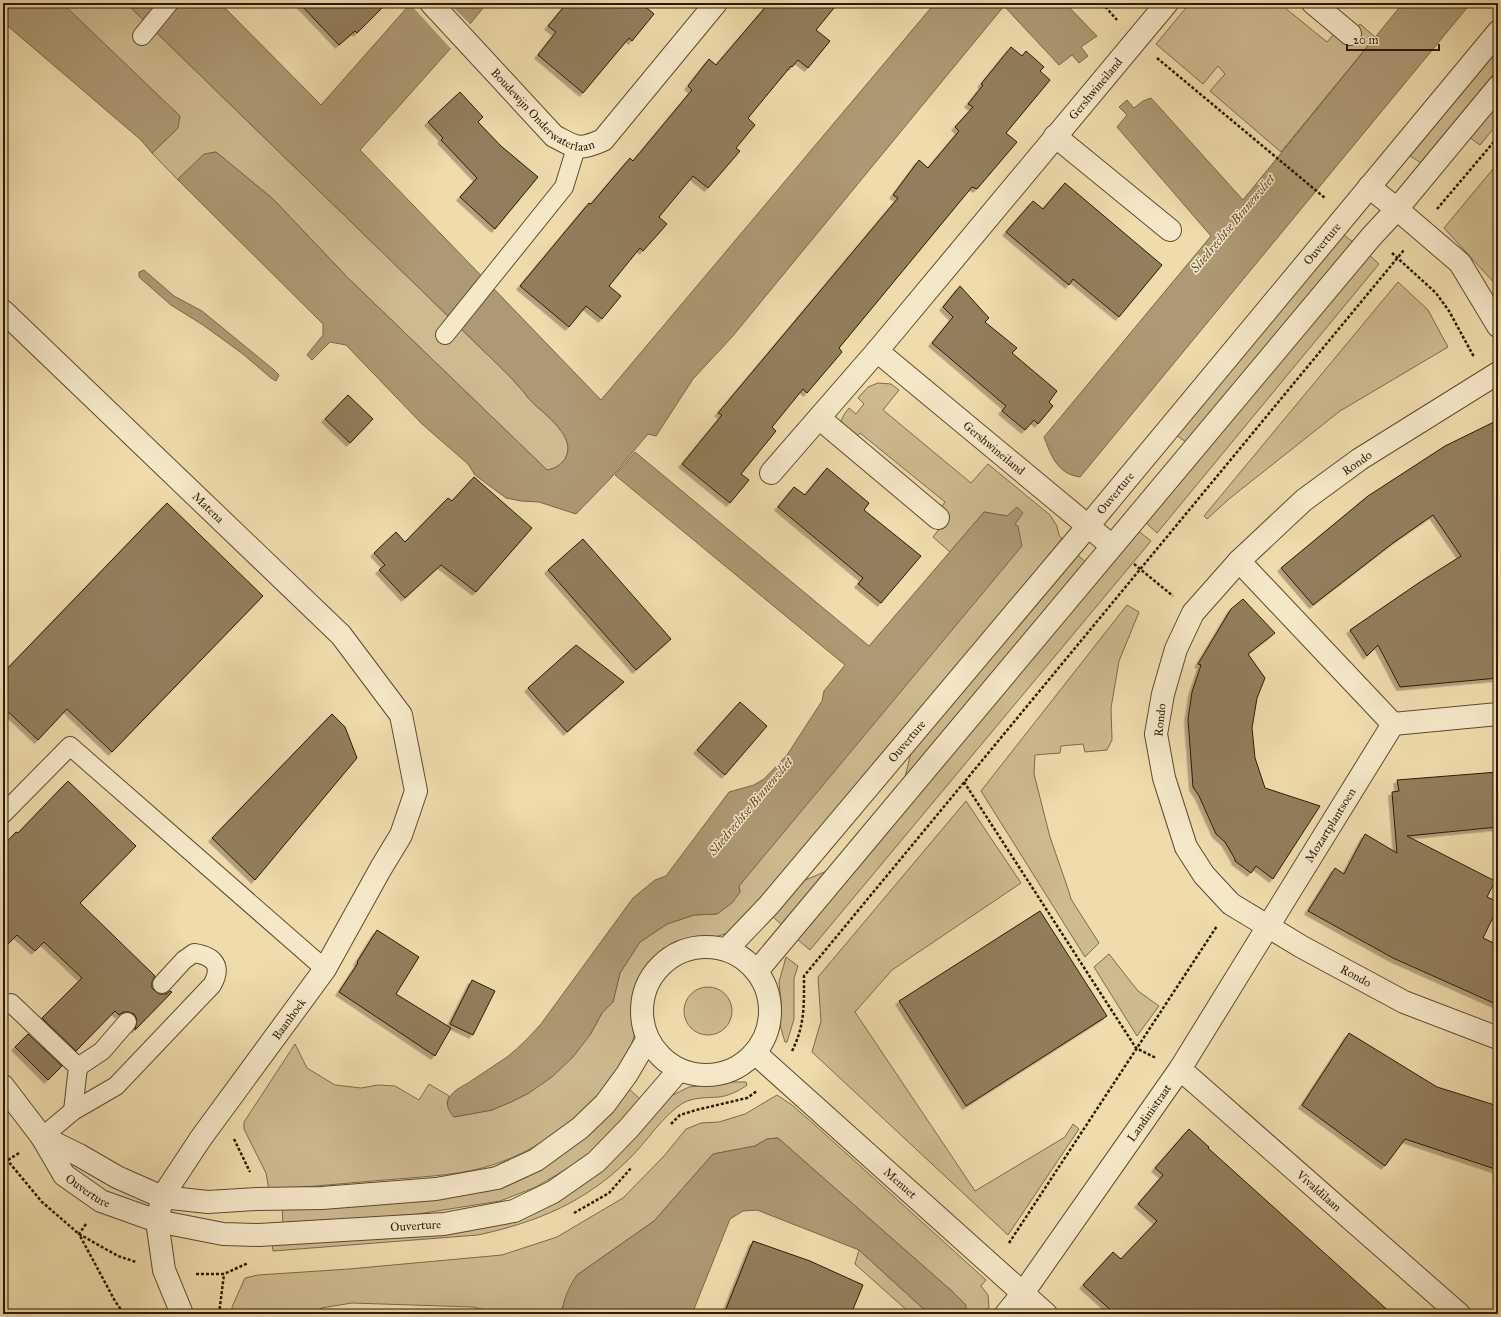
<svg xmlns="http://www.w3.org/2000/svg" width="1501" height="1317" font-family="'IM FELL Great Primer',serif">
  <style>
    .green { fill: #ceba8f; stroke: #7e6a49 }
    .water { fill: #ad9973; stroke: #7a6646 }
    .pier { fill: #efdbac }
    .building { fill: #927e5b; stroke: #2d1a03; filter: url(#shadow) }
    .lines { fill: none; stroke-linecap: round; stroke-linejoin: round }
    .service-casing { stroke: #5e4a2d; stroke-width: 20 }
    .minor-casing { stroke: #5e4a2d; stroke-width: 24 }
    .tertiary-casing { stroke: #5e4a2d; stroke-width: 24 }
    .path { stroke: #2d1a03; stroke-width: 2.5; stroke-dasharray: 3 2; stroke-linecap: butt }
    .service { stroke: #f5e8c9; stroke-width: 18 }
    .minor { stroke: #f5e8c9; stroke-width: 22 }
    .tertiary { stroke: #f5e8c9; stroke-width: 22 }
    .labels { text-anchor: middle; stroke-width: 3; stroke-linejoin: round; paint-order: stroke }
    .street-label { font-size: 12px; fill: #2d1a03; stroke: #f5e8c9 }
    .water-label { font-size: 13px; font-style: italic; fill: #604d30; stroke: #f5e8c9 }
  </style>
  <defs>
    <filter id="shadow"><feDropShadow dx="-3.5" dy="3.5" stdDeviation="0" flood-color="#0004"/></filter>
  </defs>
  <rect width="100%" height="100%" fill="#efdbac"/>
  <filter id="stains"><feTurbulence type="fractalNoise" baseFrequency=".005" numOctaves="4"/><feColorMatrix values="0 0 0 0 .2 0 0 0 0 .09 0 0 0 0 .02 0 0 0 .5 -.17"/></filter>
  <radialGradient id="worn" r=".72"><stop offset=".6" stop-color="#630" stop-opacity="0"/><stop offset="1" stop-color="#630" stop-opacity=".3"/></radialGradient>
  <g class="green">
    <path d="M62,3H126L491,358C501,368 512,378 521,389C525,393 527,397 531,401C545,415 578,437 565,459C561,465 554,469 547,470L348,278L273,199L216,152L204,155L178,180L152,153L178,128Z"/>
    <polygon points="1190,3 1279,3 1327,42 1335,33 1346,41 1360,24 1375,37 1281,152 1210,91 1225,74 1218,66 1203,84 1156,44"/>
    <polygon points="1498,41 1498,69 1421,163 1406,153"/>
    <polygon points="1498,96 1498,123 1480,145 1466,135"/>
    <polygon points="1498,163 1498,287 1444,228"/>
    <polygon points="1340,232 1353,242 1186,442 1173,433"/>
    <polygon points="1367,253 1379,264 1157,533 1144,521"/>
    <polygon points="1398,282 1428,310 1448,347 1340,411 1229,499 1207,519 1204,516"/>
    <path d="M878,383L891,384L899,390L883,410L971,483L988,464L1050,515L1057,526L1059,535L1062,539L748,919C738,928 727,935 713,937C705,938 697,937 689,940C674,944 661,953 651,964C630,985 637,1010 634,1036C632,1046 626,1059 620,1067C588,1115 538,1153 482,1168C451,1176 418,1177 385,1180C346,1183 308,1187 269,1190L266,1173L244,1129V1122L295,1044L307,1068L335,1085L361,1088L378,1085L395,1086L419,1100L429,1084L449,1096L447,1103L454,1117L492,1110L511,1102L529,1093L590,1035L602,1013L613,1002L620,973L640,942L667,924L694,915L717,914L740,892L739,886L1015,524L1007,516L984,512L950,552L933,537L947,519L938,512L945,502L860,433L853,441L840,427C841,419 844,414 849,408L856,414L864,404L858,398L868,387Z"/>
    <polygon points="1136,529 1151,541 810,950 797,939"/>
    <polygon points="1074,552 1087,563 903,785 913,745"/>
    <polygon points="1127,605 1139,612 1119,661 1111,708 1112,740 1107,750 1085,752 1083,744 1061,746 1060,753 1035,755 1034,774 1050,837 1069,892 1071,899 1099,943 1085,957 981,791"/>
    <polygon points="966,801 1021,883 892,970 855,1012 975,1191 1065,1137 1073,1124 1079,1129 1008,1235 812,1052 821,1021 818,977"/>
    <polygon points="834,868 784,927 771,915 798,883"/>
    <polygon points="1109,954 1138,991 1159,1006 1137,1036 1094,967"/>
    <polygon points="786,957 798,966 794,978 794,1019 787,1042 785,1042 780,1025 781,1001 779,982"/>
    <circle cx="708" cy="1011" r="24"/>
    <path d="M732,1082H746L747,1085C739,1091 728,1096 719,1097C707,1098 694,1097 683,1103C661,1117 647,1142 628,1160C584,1203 537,1222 478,1235L273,1251L272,1242L513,1218L667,1098L689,1087Z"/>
    <polygon points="628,1088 641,1100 601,1145 575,1164 536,1187 500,1201 418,1214 283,1224 282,1206 469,1191"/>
    <polygon points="777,1095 792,1105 816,1126 986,1280 981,1286 988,1295 989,1307 983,1314 964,1314 966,1311 954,1293 778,1138 767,1139 755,1146 713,1154 654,1221 577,1275 562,1308 562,1314 502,1314 473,1307 352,1303 321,1308 314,1314 232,1314 232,1307 245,1278 258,1275 349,1269 502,1255 557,1237 623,1198 664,1156 686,1129 701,1123 719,1122 745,1114"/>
    <polygon points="859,1250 929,1314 911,1314 855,1264"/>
  </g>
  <g class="water">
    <polygon points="3,3 62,3 180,116 178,128 152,153 141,140 3,22"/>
    <path d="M126,3H220L321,105L411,3H487L450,49L360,150L601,400L935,3H1065L1097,36L1081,47L1088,56L1079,63L1072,55L1059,65L1004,6L732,337L693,379L656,436L648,434L610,479L576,514L539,502L521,501L506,498L475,475L468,464L422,424L346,345L330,342L312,360L307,355L323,335V324L178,180L179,178L204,154L216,152L273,199L348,278L547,470C554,469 561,465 565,459C578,437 545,415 531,401C527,397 525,393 521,389C512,378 501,368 491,358Z"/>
    <path d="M1403,3H1471L1080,477C1057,474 1051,455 1044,437L1211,236L1117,127L1127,115L1119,107L1127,100L1134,108L1143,101L1151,98L1243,200Z"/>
    <polygon points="144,270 174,296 202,311 274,370 279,375 276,381 271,378 243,354 203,325 171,305 139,277 139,272"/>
    <path d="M635,452L869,646L984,512L1007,516L1017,507L1023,513L1015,524L1018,526L1022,546L739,886L740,892L732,903L717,914L694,915L667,924L640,942L620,973L613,1002L602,1013L590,1035L573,1057L552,1077L529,1093L511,1102L492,1110L454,1117C449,1111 445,1105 449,1098C454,1089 464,1086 471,1081C483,1073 495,1065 507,1057C520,1047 530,1036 541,1024L633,898L655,880L666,876L729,792L754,785L764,779L787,755L822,701L824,691L845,665L615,475Z"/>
    <path d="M778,1138L954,1293L966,1305V1311L964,1314H929L859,1250L757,1210L743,1211L730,1219L692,1314H562C563,1299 569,1287 577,1275L654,1221L713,1154L755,1146L767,1139Z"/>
  </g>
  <polygon class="pier" points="409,3 449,3 471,25 452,50"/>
  <g class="building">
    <polygon points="299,3 387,3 357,33 355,31 339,45"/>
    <polygon points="567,3 641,3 654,14 632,41 629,38 583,93 538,55 556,32 548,26"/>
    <polygon points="769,3 838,3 816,30 830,41 808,68 798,60 792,67 791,66 748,118 755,125 736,148 740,151 708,188 693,176 659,217 667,224 643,251 640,248 609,286 621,296 602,319 586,306 569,327 520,286 589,203 591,204 630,158 633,161 692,90 688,86 709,59 716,65"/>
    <polygon points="1011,47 1022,56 1026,51 1044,67 1040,71 1050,80 1006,133 1017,142 977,189 972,187 839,348 842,352 807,393 803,389 772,427 776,431 741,474 749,480 730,503 682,464 722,415 718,413 898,198 893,195 919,160 928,168 959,131 955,127 973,107 968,104 983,85 981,84"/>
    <polygon points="460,92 483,117 478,122 501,146 538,177 495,229 460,197 477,178 441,140 443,138 428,122"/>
    <polygon points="1065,183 1162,265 1119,317 1073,279 1069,285 1006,232 1033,201 1043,209"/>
    <polygon points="960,286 989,318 985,322 1017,348 1012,353 1057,391 1049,402 1053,406 1038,424 1034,420 1025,430 1002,411 1006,406 932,343 953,317 943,307"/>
    <polygon points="348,395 373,419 350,443 325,419"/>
    <polygon points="1498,420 1498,678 1400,687 1378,645 1367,656 1350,630 1420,582 1461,556 1433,515 1393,543 1313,605 1281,568 1368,496 1445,446"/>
    <polygon points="827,468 869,503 864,510 921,556 881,603 858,584 863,578 778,507 794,487 805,495"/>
    <polygon points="474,477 532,528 476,592 441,565 405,598 379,570 385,565 374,553 396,532 405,542 448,498 452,501"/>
    <polygon points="167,503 263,596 112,752 67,709 38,740 3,707 3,673"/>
    <polygon points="583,539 671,639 636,670 548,570"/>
    <polygon points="1243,599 1275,633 1248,654 1265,678 1257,698 1252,728 1255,758 1265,788 1320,806 1273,879 1256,866 1251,873 1235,861 1235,859 1225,842 1216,834 1199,796 1193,787 1188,719 1192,692 1201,665 1198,664 1231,609"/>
    <polygon points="576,645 624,682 567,732 528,688"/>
    <polygon points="740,702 767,726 725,775 697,750"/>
    <polygon points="332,714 345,727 357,758 255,880 212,838"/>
    <polygon points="1498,772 1498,827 1407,836 1495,881 1487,897 1498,902 1498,907 1483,938 1498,945 1498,1005 1393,958 1308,911 1335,868 1344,874 1365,834 1397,853 1392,792 1399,791 1397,780"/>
    <polygon points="68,781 136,846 80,903 155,976 152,982 152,988 155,991 160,994 166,994 170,991 172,992 135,1030 137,1019 134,1014 129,1012 123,1012 119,1015 115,1011 76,1051 42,1018 82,978 44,942 35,951 17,935 3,949 3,846 16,832 18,833"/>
    <polygon points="1040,911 1107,1016 966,1106 899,1001"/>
    <polygon points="377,930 419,957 396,994 451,1028 435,1056 339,992 358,963 357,962"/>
    <polygon points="472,980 495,991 473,1035 450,1024"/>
    <polygon points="1349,1033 1437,1087 1498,1106 1498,1170 1405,1139 1385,1166 1302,1105"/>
    <polygon points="28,1034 62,1066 48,1080 15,1047"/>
    <polygon points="1189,1129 1209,1147 1208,1148 1392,1314 1115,1314 1083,1285 1113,1252 1121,1259 1157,1221 1138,1204 1163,1175 1155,1168"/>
    <polygon points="753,1241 810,1261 863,1285 851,1314 724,1314"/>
  </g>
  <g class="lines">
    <defs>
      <g id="service">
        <polyline points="142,36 169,3"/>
        <polyline points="445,335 564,187 576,148"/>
        <polyline points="3,814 70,746 325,969"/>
        <polyline points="3,1006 11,1003 78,1067 73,1111"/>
        <polyline points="78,1067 102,1051 127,1022"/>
        <path d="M42,1137L73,1111L116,1086L212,985C223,966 214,956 194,953L184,960L162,984"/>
      </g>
      <g id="minor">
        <path id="s1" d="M431,3L554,136C577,148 578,151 603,140L716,3"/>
        <polyline points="1313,3 1350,34"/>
        <polyline points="1055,136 1170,230"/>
        <polyline points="1369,187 1397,209 1460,263 1498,326"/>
        <path id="s2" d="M3,311L341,635L401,715L416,791L401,835L381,868L325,969L201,1138L162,1197"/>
        <path id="s3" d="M877,351L1112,546"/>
        <path id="s4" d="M1498,373L1360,459L1304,500L1239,561L1193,613L1176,649L1163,694L1156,734L1164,778L1186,847L1204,875L1231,904L1302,947L1404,1002L1498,1038"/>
        <polyline points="819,418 938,518"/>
        <path id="s5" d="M771,473L877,351L1167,3"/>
        <polyline points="1239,561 1393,724"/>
        <polyline points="1393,724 1498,714"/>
        <path id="s6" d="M755,1053L1046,1314"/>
        <path id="s7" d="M1180,1069L1459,1314"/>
        <path id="s8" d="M1006,1314L1023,1293L1180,1069L1393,724"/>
      </g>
      <g id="tertiary">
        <circle cx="706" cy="1011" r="64"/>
        <path id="s9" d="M727,949L769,905L1088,526L1498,32"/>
        <polyline points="757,971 1371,237 1397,209 1498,87"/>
        <path id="s10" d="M3,1086L42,1137L64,1175L101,1201L157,1221L223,1234L259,1235L444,1224L514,1211L553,1192L596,1162L629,1128L679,1070"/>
        <polyline points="42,1137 79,1155 117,1177 162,1197 208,1202 257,1199 322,1198 436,1189 497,1178 536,1160 580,1128 605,1104 627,1074 647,1040"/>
        <polyline points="160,1208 157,1221 164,1270 182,1314"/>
      </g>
    </defs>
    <use href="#service" class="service-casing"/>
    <use href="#minor" class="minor-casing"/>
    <use href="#tertiary" class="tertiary-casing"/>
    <g class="path">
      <polyline points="1102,3 1117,20"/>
      <polyline points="1157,58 1325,198"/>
      <polyline points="1437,209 1498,137"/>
      <polyline points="1392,253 1436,293 1449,311 1474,357"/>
      <polyline points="1134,564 1173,596"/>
      <polyline points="964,782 1136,1048 1156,1058"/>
      <path d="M792,1051C805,1025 804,1005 804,976L1404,250"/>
      <polyline points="671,1124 680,1115 696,1110 747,1098 757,1091"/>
      <polyline points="234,1139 250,1172"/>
      <polyline points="3,1155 42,1202 79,1234 118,1256 136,1262"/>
      <polyline points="8,1160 19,1153"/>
      <polyline points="574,1213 609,1193 631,1168"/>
      <polyline points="86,1224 79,1234 115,1301 124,1314"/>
      <polyline points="1009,1243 1217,926"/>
      <polyline points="196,1274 224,1274 248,1263"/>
      <polyline points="219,1314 224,1274"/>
    </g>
    <use href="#service" class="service"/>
    <use href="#minor" class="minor"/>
    <use href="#tertiary" class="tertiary"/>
  </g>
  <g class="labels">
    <g class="street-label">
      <text dy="4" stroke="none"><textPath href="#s5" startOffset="503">Gershwineiland</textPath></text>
      <text dy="4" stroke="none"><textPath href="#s1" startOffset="158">Boudewijn Onderwaterlaan</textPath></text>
      <text dy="4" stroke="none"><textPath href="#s9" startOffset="923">Ouverture</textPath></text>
      <text dy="4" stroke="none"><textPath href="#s3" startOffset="152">Gershwineiland</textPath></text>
      <text transform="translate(1357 463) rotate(-35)" y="4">Rondo</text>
      <text dy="4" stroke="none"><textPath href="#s9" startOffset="599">Ouverture</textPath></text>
      <text dy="4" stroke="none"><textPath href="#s2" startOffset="284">Matena</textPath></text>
      <text transform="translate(1160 720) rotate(-84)" y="4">Rondo</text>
      <text dy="4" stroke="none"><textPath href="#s9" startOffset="275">Ouverture</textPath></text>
      <text dy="4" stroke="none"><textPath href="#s8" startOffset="587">Mozartplantsoen</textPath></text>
      <text dy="4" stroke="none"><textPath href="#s4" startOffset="852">Rondo</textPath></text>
      <text transform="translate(289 1019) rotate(-54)" y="4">Baanhoek</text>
      <text dy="4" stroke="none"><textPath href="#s8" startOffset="247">Landinistraat</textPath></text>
      <text dy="4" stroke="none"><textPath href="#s6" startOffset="195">Menuet</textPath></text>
      <text dy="4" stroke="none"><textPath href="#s10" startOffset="137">Ouverture</textPath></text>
      <text dy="4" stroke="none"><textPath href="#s7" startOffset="185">Vivaldilaan</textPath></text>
      <text dy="4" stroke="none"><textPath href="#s10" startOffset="473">Ouverture</textPath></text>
    </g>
    <g class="water-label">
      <text transform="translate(1232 223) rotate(-50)" y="5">Sliedrechtse Binnenvliet</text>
      <text transform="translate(750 806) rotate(-50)" y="5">Sliedrechtse Binnenvliet</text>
    </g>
  </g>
  <rect width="1501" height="1317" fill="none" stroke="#efdbac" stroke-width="16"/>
  <rect x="4" y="4" width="1493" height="1309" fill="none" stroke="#2d1a03" stroke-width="2"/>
  <rect x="8" y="8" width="1485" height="1301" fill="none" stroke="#2d1a03"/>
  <path d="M1347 44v6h92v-6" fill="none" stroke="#2d1a03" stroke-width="2"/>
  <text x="1353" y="44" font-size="12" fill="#2d1a03" stroke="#f5e8c9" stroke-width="3" paint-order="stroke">20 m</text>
  <rect width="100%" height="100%" filter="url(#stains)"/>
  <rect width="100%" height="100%" fill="url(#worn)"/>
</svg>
